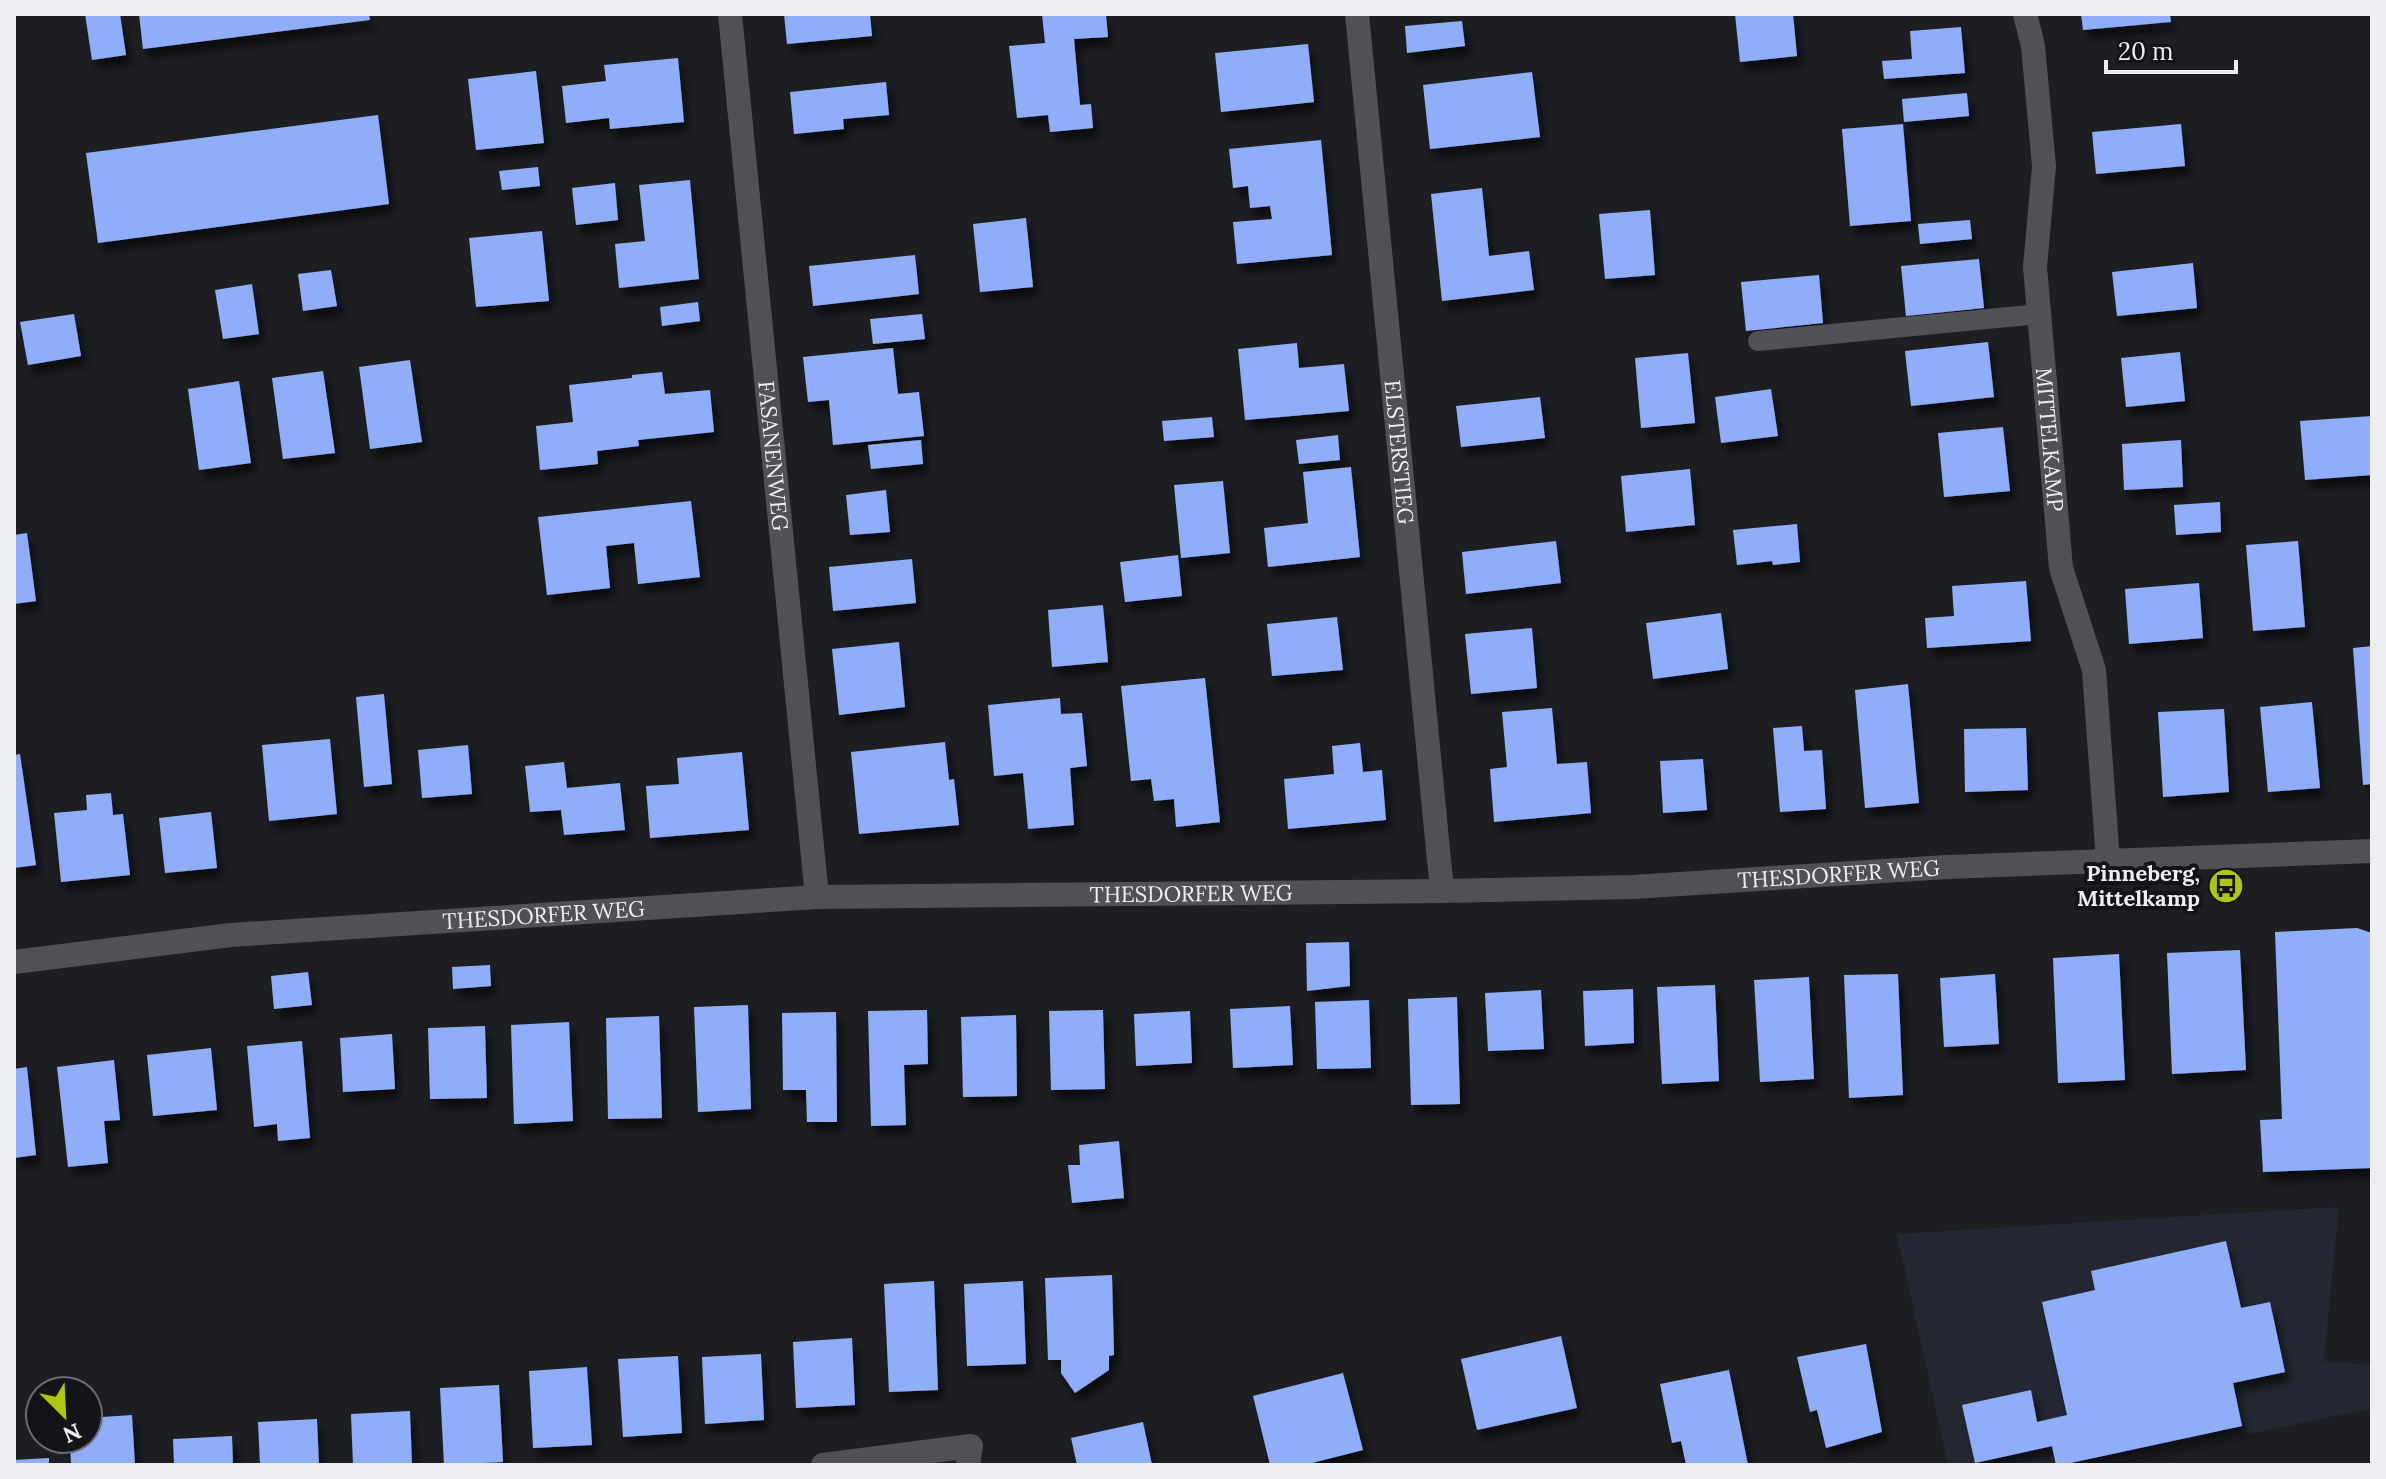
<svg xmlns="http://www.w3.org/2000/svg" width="2386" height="1479" font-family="Lora,serif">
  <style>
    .built { fill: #232731 }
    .building { fill: #90adfa; filter: url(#shadow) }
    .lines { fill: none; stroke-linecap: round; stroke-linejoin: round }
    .service { stroke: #505154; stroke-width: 20 }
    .minor { stroke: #505154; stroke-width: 24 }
    .tertiary { stroke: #505154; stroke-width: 24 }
    .labels { text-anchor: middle; stroke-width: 8; stroke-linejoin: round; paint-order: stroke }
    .street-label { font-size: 22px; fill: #edeef2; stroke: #131419 }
    .poi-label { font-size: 22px; font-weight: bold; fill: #edeef2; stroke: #131419; text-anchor: end }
  </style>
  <defs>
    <filter id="shadow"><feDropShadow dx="5" dy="9" stdDeviation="4" flood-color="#0009"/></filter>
  </defs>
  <rect width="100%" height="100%" fill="#1c1e22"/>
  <polygon class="built" points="2339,1207 2324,1361 2372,1365 2372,1408 2102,1465 1948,1465 1897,1234"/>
  <g class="building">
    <polygon points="85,14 120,14 126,55 92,60"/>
    <polygon points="139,14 369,14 370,20 143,49"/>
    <polygon points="784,14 870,14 872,36 787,44"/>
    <polygon points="1042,14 1106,14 1108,37 1074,39 1080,105 1091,104 1093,128 1050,132 1048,115 1017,118 1009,46 1045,43"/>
    <polygon points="1735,14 1793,14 1797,56 1740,62"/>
    <polygon points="2081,14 2170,14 2171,22 2083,30"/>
    <polygon points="1462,21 1465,46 1407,53 1405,26"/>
    <polygon points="1961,27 1965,73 1884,79 1882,61 1912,59 1910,31"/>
    <polygon points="1308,44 1314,102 1221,112 1215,53"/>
    <polygon points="678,58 684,122 610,129 609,118 566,123 562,86 606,81 604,65"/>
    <polygon points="536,71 544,143 476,150 468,79"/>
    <polygon points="1532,72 1540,137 1430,149 1423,85"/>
    <polygon points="886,82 889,115 843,119 844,129 794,134 790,92"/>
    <polygon points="1967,93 1969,116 1904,122 1902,99"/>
    <polygon points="378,115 389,204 98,243 86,153"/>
    <polygon points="1903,124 1911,221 1850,226 1842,129"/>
    <polygon points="2181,124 2185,166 2096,174 2092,132"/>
    <polygon points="1321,140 1332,255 1237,264 1233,222 1272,219 1270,206 1250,208 1248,186 1233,188 1229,149"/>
    <polygon points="538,167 540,186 502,190 499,171"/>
    <polygon points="690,180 699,279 619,288 615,244 645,241 639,185"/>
    <polygon points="615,183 618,220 576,225 572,188"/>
    <polygon points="1482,188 1489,256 1529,251 1534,290 1442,301 1431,194"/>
    <polygon points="1650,210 1655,275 1605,279 1599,214"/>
    <polygon points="1026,218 1033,287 980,292 973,224"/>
    <polygon points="1970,220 1972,239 1920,244 1918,224"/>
    <polygon points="542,231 549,301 476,307 469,238"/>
    <polygon points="915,255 919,294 813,306 809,266"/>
    <polygon points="1979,259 1984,308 1906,316 1901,266"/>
    <polygon points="2193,263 2197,308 2117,316 2112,272"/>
    <polygon points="331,270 337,306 303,311 298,274"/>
    <polygon points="1819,275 1823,323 1746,331 1741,282"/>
    <polygon points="252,284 259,334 223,339 215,290"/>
    <polygon points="698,302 700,321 662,326 660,307"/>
    <polygon points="74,314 81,356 28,365 20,322"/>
    <polygon points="922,314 925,339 873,344 870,319"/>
    <polygon points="1988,342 1994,397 1911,406 1905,351"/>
    <polygon points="1297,343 1299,368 1344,364 1349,411 1245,420 1238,349"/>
    <polygon points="893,348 898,394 919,392 924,436 833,445 829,400 808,402 803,357"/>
    <polygon points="2180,352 2185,401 2126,407 2121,358"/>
    <polygon points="1688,353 1695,423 1641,428 1635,358"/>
    <polygon points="410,360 422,442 370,449 359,367"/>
    <polygon points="323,371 335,453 283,459 272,378"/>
    <polygon points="662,372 665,394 710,390 714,432 638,440 639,446 597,451 598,464 540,470 536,426 573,422 569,385 632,378 632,375"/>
    <polygon points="239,381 251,463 199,470 188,389"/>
    <polygon points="1771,389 1778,436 1721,443 1715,397"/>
    <polygon points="1540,397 1545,438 1461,447 1456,406"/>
    <polygon points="2372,416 2372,475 2305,480 2300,421"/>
    <polygon points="1212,417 1214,437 1164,441 1162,421"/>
    <polygon points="2003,427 2010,491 1944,497 1938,433"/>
    <polygon points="1338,435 1340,460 1299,464 1296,440"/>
    <polygon points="921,440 923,464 871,469 868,445"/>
    <polygon points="2181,440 2183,487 2124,490 2122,444"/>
    <polygon points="1351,467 1360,557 1268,567 1264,528 1308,523 1303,472"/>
    <polygon points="1690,469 1695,525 1626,532 1621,476"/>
    <polygon points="1223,481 1230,553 1181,558 1174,485"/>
    <polygon points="886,490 890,532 850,535 846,495"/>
    <polygon points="691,501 700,577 638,584 634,543 606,546 610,588 547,595 538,517"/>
    <polygon points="2220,502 2221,532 2176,535 2174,505"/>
    <polygon points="1797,524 1800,562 1773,565 1772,561 1737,565 1733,530"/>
    <polygon points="27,533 36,601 14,604 14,535"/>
    <polygon points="1556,541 1561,583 1466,594 1462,552"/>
    <polygon points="2298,541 2305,627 2253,631 2246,545"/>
    <polygon points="1178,555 1182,596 1125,602 1120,562"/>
    <polygon points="912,559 916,603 833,611 829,567"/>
    <polygon points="2026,581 2031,641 1927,648 1925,618 1954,616 1952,586"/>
    <polygon points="2199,583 2203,638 2129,644 2125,589"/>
    <polygon points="1103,605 1108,662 1052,667 1048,610"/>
    <polygon points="1721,613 1728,669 1653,679 1646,623"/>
    <polygon points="1337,617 1343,670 1272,676 1267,624"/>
    <polygon points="1532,628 1537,688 1471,694 1465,634"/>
    <polygon points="899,642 905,707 839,715 832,649"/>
    <polygon points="2372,646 2372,784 2363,785 2353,648"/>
    <polygon points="1205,678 1220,822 1176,827 1174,799 1154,801 1151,779 1131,781 1121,686"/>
    <polygon points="1908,684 1919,803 1865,808 1855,690"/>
    <polygon points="384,694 392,784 364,787 356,697"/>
    <polygon points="1060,698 1061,714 1082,713 1087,766 1070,768 1074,825 1028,829 1023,773 994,776 988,705"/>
    <polygon points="2312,702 2320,788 2268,792 2260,707"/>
    <polygon points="1552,708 1557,764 1587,762 1591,813 1494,822 1490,769 1507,767 1502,712"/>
    <polygon points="2224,709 2229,792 2163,797 2158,712"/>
    <polygon points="1802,726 1804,751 1822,750 1826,809 1780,812 1773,728"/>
    <polygon points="2026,728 2028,790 1965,792 1964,729"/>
    <polygon points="330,739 337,814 269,821 262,745"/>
    <polygon points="945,742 949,780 954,779 959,825 859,834 851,752"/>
    <polygon points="1360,743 1363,772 1382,770 1386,820 1288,829 1284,779 1334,774 1332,746"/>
    <polygon points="468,745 472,794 422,798 418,750"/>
    <polygon points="742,752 749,830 650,838 646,786 679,784 677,758"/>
    <polygon points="20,754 36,865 14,868 14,755"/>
    <polygon points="1703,759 1707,810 1663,813 1660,761"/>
    <polygon points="564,762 567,788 620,783 625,830 564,835 561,810 530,812 525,766"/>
    <polygon points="111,793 113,815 123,814 130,875 61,882 54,813 87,810 86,795"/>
    <polygon points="211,812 217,868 165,873 159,818"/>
    <polygon points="2357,928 2372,933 2372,1168 2263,1172 2260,1120 2282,1119 2275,932"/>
    <polygon points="1349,942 1350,986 1307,991 1306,943"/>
    <polygon points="2240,950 2246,1070 2172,1074 2167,953"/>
    <polygon points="2119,954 2125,1080 2058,1083 2053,958"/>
    <polygon points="490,965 491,986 453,989 452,967"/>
    <polygon points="308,972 312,1005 274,1009 271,976"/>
    <polygon points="1898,974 1903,1095 1849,1098 1844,975"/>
    <polygon points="1995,974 1999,1044 1944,1047 1940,978"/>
    <polygon points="1809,977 1814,1079 1760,1082 1754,980"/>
    <polygon points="1715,985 1719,1081 1662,1084 1657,987"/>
    <polygon points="1633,989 1634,1043 1585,1046 1583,991"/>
    <polygon points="1541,990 1544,1049 1488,1051 1485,993"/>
    <polygon points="1457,997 1460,1104 1411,1105 1408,999"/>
    <polygon points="1369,1000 1371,1068 1317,1069 1315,1002"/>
    <polygon points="748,1005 751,1109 698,1112 694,1007"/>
    <polygon points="1290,1006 1293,1065 1233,1068 1230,1009"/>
    <polygon points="927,1010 928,1064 904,1065 906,1125 871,1126 868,1011"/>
    <polygon points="1103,1010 1105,1089 1051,1090 1049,1011"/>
    <polygon points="1190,1011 1192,1063 1136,1066 1134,1014"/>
    <polygon points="836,1012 837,1122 807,1122 806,1090 783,1090 782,1013"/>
    <polygon points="1016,1015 1017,1096 963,1097 961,1017"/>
    <polygon points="659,1016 662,1118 608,1119 606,1018"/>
    <polygon points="569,1022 573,1121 514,1124 511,1025"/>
    <polygon points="485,1026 487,1098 430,1099 428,1028"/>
    <polygon points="392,1034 395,1089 343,1092 340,1038"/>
    <polygon points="302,1041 310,1138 278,1141 277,1124 254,1127 247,1046"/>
    <polygon points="211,1048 217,1110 153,1116 147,1055"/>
    <polygon points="114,1060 120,1120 104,1121 108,1163 68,1167 57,1067"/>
    <polygon points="27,1067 36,1155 14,1158 14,1069"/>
    <polygon points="1119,1141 1124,1198 1072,1203 1068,1165 1080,1165 1079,1145"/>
    <polygon points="2226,1241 2241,1308 2270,1302 2285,1372 2233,1383 2242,1426 2061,1465 2056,1465 2052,1446 1975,1463 1962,1405 2031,1390 2037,1422 2067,1415 2042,1302 2095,1290 2091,1271"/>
    <polygon points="1112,1275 1114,1355 1109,1356 1109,1370 1075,1393 1061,1373 1061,1360 1048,1360 1045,1278"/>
    <polygon points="934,1281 938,1390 889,1392 884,1284"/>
    <polygon points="1023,1281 1026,1364 967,1366 964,1284"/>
    <polygon points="1561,1336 1577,1408 1477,1430 1461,1359"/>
    <polygon points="852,1338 855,1405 796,1408 793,1342"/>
    <polygon points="1866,1344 1882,1432 1826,1448 1817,1410 1810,1412 1797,1357"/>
    <polygon points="761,1354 764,1420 705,1424 702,1357"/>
    <polygon points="678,1356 682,1433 623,1437 618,1359"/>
    <polygon points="587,1367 592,1445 533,1448 529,1371"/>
    <polygon points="1729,1370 1748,1465 1686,1465 1681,1441 1672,1443 1660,1384"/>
    <polygon points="1343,1373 1363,1450 1304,1465 1270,1465 1253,1396"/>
    <polygon points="499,1385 503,1462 444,1465 440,1388"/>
    <polygon points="410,1411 412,1465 353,1465 351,1414"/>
    <polygon points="132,1415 135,1465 71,1465 70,1439 88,1439 88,1418"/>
    <polygon points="317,1419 319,1465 260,1465 258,1422"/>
    <polygon points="1143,1422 1152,1465 1077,1465 1071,1438"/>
    <polygon points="232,1436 233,1465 174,1465 173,1439"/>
    <polygon points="49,1458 49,1465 14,1465 14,1460"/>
  </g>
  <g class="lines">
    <polyline class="service" points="1758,341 2040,314"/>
    <g class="minor">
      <path id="s1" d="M730,14L817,897"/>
      <path id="s2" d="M1357,14L1442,891"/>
      <path id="s3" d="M2025,14L2033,46L2044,166L2035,267L2061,568L2094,670L2108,861"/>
      <polyline points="823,1465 971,1446 968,1465"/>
    </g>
    <path class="tertiary" id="s4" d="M14,962L231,935L817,897L1442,891L1633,887L1947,867L2372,851"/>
  </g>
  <defs>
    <symbol id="bus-disc" viewBox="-11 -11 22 22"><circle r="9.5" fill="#aec60b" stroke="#131419"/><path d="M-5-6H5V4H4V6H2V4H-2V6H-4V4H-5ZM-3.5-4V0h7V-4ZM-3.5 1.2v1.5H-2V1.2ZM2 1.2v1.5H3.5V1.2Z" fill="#111"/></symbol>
  </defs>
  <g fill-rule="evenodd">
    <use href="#bus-disc" x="2206" y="866" width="40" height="40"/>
  </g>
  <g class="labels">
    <g class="street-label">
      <text dy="8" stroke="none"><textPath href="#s3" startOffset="428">MITTELKAMP</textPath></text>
      <text dy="8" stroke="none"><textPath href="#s2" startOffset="440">ELSTERSTIEG</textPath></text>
      <text dy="8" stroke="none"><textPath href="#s1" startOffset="444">FASANENWEG</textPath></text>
      <text dy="8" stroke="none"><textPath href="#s4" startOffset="1828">THESDORFER WEG</textPath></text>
      <text dy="8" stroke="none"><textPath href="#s4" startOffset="1180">THESDORFER WEG</textPath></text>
      <text dy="8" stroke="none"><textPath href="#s4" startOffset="532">THESDORFER WEG</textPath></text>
    </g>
    <g class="poi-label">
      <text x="2200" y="881">Pinneberg,<tspan x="2200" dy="25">Mittelkamp</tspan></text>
    </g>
  </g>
  <rect width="2386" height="1479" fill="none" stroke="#edeef2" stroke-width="32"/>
  <g transform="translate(64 1415) rotate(156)"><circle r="38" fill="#131419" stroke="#6a6b70" stroke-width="2"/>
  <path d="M0-6L14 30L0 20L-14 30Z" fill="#aec60b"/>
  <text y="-12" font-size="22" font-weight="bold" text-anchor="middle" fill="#edeef2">N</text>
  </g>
  <path d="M2106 60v12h130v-12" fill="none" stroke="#edeef2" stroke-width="4"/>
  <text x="2118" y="60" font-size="24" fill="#edeef2" stroke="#131419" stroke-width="6" paint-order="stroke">20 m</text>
</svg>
